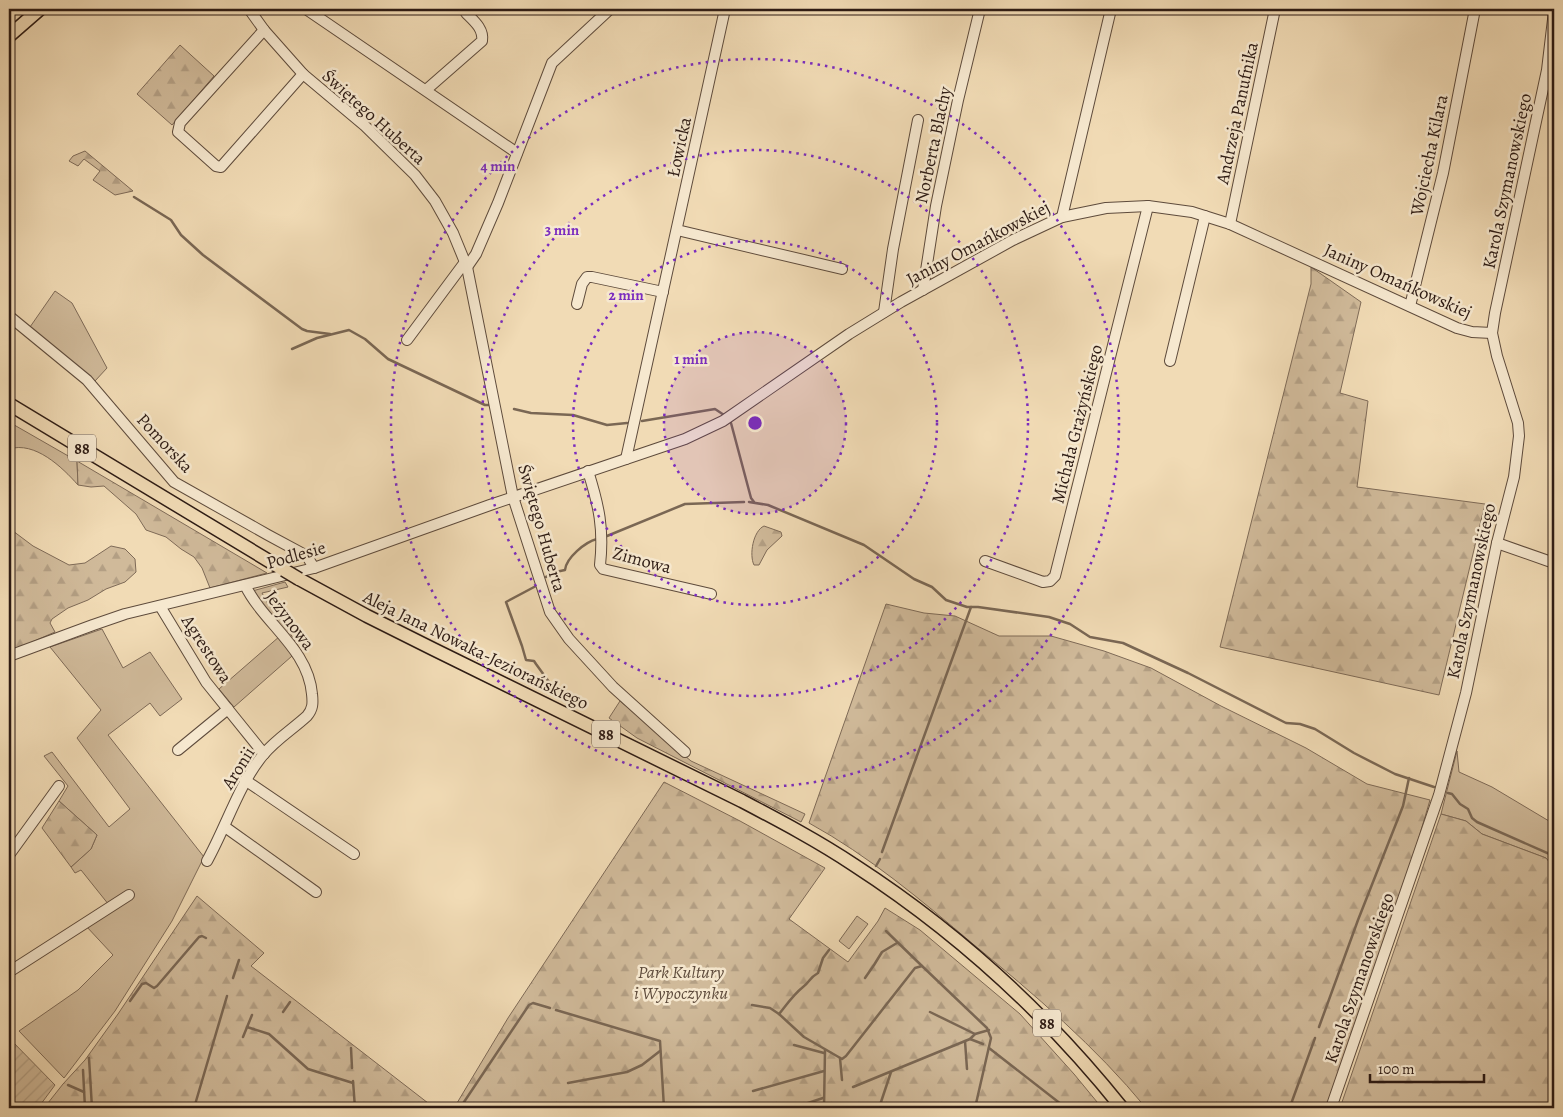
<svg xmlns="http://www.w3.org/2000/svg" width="1563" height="1117" font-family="Alegreya,serif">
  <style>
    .green { fill: #d0ba9a; stroke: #7e6a57 }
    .forest { fill: url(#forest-firs); stroke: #7e6a57 }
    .garden { fill: url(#garden-furrows); stroke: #7e6a57 }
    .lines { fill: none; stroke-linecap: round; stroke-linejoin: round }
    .stream { stroke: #7a6754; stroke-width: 2.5 }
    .minor-casing { stroke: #5e4b3c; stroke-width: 12 }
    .major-casing { stroke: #2d1b14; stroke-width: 15 }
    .minor { stroke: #f6e8cf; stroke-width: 10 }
    .major { stroke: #f1dbb5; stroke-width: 12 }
    .major-bridge-casing { stroke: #2d1b14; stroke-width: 15; stroke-linecap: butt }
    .major-bridge { stroke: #f1dbb5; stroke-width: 12 }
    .ring { fill: none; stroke: #7b2cbf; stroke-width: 2.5; stroke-dasharray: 2.5 5 }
    .labels { text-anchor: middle; stroke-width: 5; stroke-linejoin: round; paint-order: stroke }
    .shield { fill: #f6e8cf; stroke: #69584c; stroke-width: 1 }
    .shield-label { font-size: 16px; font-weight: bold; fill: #2d1b14 }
    .street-label { font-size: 18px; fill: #2d1b14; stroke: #f6e8cf }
    .park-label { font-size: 18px; font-style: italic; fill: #5e4b3c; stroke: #f6e8cf }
    .centre { fill: #7b2cbf; stroke: #f6e8cf; stroke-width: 2.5 }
    .ring-label { font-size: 15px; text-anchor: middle; font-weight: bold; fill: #7b2cbf; stroke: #f6e8cf; stroke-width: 5; stroke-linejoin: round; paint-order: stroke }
  </style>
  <defs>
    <pattern id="forest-firs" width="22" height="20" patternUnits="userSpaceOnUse" patternTransform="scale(1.25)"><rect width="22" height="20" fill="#d0ba9a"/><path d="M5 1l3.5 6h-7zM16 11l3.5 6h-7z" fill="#b39f84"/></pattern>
    <pattern id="garden-furrows" width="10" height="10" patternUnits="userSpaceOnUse" patternTransform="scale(1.25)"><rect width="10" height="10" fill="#d0ba9a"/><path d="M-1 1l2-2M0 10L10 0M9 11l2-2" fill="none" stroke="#b39f84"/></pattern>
  </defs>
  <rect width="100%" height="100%" fill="#f1dbb5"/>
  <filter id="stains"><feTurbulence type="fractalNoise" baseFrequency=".004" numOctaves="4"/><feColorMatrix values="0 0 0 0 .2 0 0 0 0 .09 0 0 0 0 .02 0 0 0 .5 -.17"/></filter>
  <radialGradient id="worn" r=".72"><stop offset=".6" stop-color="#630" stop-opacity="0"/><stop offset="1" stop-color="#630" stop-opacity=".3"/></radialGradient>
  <g class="green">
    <polygon points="55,291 72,303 107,368 95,381 30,327"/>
    <path d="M9,422L77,461L78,485C62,467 35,441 9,449Z"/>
    <polygon points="285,582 288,587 262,593 269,606 278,614 300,649 234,707 219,689 280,636 245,593"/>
    <polygon points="102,629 123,668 150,652 182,699 160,716 150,703 108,735 204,857 172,921 115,1011 64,1078 19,1031 78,990 113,955 86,926 109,905 81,870 75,873 71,867 91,849 97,835 59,801 68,786 44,756 52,752 109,827 130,809 77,738 101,710 50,647"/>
    <polygon points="1457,751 1459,772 1492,787 1554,824 1554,868 1546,858 1482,834 1466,821 1441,814"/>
    <polygon points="857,916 868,924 849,949 839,941"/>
  </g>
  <g class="forest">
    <polygon points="180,45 214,76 172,125 137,94"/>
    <polygon points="85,151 133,191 115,195 93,180 100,171 84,159 78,166 69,161 73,156"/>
    <polygon points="1311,267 1361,302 1340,393 1368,401 1357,487 1485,504 1439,695 1220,647 1311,284"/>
    <polygon points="77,461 267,573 210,588 202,568 194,557 181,549 166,537 146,530 136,514 104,486 91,487 78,485"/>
    <path d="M764,526L781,532L782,536L767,550L759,565H754C749,555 753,531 764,526Z"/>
    <polygon points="9,528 33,546 69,565 85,563 111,546 125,549 135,559 136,572 125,582 106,589 88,600 68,608 52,619 50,623 55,632 9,652"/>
    <path d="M886,604L924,613L955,616L999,636H1051L1104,651L1151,668L1221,706L1306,748L1367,784L1430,800C1400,904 1364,1007 1326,1108H1146C1096,1047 1034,994 973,944C921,900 869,856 809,823Z"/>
    <polygon points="620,701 691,761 805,814 801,822 637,738 609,718"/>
    <polygon points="664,782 740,821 825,868 789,919 848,962 878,921 885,908 920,930 1020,1014 1074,1074 1102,1108 454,1108 508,1018"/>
    <polygon points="59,801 97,835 91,849 71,867 42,828"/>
    <polygon points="1441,814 1466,821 1482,834 1546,858 1554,868 1554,1108 1340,1108"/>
    <polygon points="197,896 264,953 251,966 428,1103 440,1108 44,1108 63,1084 85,1060 118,1014"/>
  </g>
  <polygon class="garden" points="9,1038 55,1085 38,1108 9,1108"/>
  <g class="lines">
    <g class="stream">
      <polyline points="134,197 171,220 181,235 203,255 302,329 307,331 330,334"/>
      <polyline points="292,349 317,338 349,330 365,339 388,359 485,405 490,405"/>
      <polyline points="514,409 531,413 573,415 607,425 627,423"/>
      <polyline points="642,421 715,409 724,415"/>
      <polyline points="731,423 751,498 754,502"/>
      <polyline points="749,502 768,505 864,545 914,579 932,587 946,600 967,607 978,607 1049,617 1070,624 1090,637 1123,643 1188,673 1286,723 1300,724 1315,729 1354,753 1395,774 1434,787"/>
      <polyline points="607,536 685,504 744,502"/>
      <path d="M546,577L551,573L565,570C566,558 585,542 597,539"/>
      <polyline points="536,586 506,602 522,646 526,660 534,661 536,664 557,693"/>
      <polyline points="1448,793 1452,794 1460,804 1468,809 1472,818 1477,822 1554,856"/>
      <polyline points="882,852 971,607"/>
      <polyline points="876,866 880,859"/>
      <polyline points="886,931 922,966"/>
      <polyline points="233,978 239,960"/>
      <polyline points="865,978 874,965 882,952 897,943"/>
      <polyline points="130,1001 142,984 146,983 154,988 157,986 199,937 202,936 206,938"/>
      <polyline points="752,1005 770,1008 779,1014 804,1037 842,1059 846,1056 915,968 922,966 987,1028 991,1038 975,1108"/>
      <polyline points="556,1010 660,1041 664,1108"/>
      <polyline points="283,1012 290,1002"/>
      <polyline points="930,1012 975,1034"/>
      <path d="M779,1014C787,1004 794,994 803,987C810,982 809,978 818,973L823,958L829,950"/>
      <polyline points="247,1027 269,1034 308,1069 353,1083"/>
      <polyline points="1319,1027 1358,920 1403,806 1409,778"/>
      <polyline points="243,1037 252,1015"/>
      <polyline points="970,1039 983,1044"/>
      <polyline points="965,1041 967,1069"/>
      <polyline points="794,1045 824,1053"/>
      <polyline points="351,1048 352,1068"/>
      <polyline points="989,1048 1066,1108"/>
      <polyline points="89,1058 92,1108"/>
      <polyline points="840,1058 842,1080"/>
      <polyline points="83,1070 85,1108"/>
      <polyline points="353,1081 355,1108"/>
      <polyline points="568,1083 627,1072 642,1065 660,1051"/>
      <polyline points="68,1085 84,1092"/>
      <polyline points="853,1087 970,1039 975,1034 989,1030"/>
      <polyline points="753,1091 824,1071"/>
      <polyline points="1291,1104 1315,1038"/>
      <polyline points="796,1107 823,1098"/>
      <polyline points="194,1108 227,996"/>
      <polyline points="460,1108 529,1005 533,1003 550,1008"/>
      <polyline points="824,1108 825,1050"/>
      <polyline points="879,1108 891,1072"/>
    </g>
    <defs>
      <g id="minor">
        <polyline points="249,9 264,30 303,74 365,126 415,175 435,201 453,233 467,267 513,497 550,612 569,639 613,687 685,752"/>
        <polyline points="306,9 517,153"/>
        <polyline points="264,30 180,123 178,132 216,166 221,167 303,74"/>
        <path d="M426,90L482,41C484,29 474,21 466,13"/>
        <polyline points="1062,217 1111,9"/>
        <polyline points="1230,224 1275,9"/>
        <polyline points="677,230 842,269"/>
        <polyline points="467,267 476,254 498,203 552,63 610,9"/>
        <polyline points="923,290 936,206 958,100 980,9"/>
        <polyline points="577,304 582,284 587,277 592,277 663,292"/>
        <polyline points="1410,306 1443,173 1475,9"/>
        <polyline points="884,312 893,249 918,120"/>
        <polyline points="9,316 87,380 174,482 268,535 307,556 314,568"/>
        <polyline points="407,340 465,262"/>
        <polyline points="1170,361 1205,216"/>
        <polyline points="626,459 725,9"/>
        <path d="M588,471C599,506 604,529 600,565L603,569L711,594"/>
        <polyline points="1497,543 1554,563"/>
        <polyline points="985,561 1043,582 1050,581 1055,576 1148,206"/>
        <polyline points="160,606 206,682 264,754"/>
        <polyline points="9,656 93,625 125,614 314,568 490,505 685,439 723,421 849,334 901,302 1013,240 1062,217 1106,208 1148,206 1192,212 1230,224 1457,328 1472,332 1492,333"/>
        <polyline points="178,750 228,709"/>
        <polyline points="245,780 354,854"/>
        <polyline points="225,827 316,892"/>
        <polyline points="9,855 59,786"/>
        <path d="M207,861C226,827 239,784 263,755C275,740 293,729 307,716C313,709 313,703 312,694C308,648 264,624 245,585"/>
        <polyline points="9,972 129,895"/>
        <polyline points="1331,1108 1439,795 1466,693 1497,543 1514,477 1519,436 1518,423 1497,356 1492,333 1495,313 1547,70 1554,11"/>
      </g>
      <g id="major">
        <polyline points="9,36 40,9"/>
        <polyline points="9,404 284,570"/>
        <path d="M299,579L367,616L433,649L742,801C780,821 818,841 854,865C956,931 1046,1013 1122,1108"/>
      </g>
    </defs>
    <use href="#minor" class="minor-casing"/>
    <use href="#major" class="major-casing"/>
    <use href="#minor" class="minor"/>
    <use href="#major" class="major"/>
    <defs>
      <polyline id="major-bridge" points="284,570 299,579"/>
    </defs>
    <use href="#major-bridge" class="major-bridge-casing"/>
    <use href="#major-bridge" class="major-bridge"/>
  </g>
  <circle cx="755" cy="423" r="91" fill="#7b2cbf" fill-opacity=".12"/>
  <g class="ring">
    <circle cx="755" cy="423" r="91"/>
    <circle cx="755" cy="423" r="182"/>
    <circle cx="755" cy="423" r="273"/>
    <circle cx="755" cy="423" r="364"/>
  </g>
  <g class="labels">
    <g class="shield">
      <rect x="68" y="434.5" width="28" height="27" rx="4"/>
      <rect x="592" y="720.5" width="28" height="27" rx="4"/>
      <rect x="1033" y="1009.5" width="28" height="27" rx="4"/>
    </g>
    <g class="shield-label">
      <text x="82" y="454">88</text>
      <text x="606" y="740">88</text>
      <text x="1047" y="1029">88</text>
    </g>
    <g class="street-label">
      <text transform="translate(1237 113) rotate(-78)" y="6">Andrzeja Panufnika</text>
      <text transform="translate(374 117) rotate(42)" y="6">Świętego Huberta</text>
      <text transform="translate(933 145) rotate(-78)" y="6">Norberta Blachy</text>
      <text transform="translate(679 147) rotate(-78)" y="6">Łowicka</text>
      <text transform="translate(1429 155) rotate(-78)" y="6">Wojciecha Kilara</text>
      <text transform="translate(1507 181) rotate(-78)" y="6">Karola Szymanowskiego</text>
      <text transform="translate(978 243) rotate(-28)" y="6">Janiny Omańkowskiej</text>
      <text transform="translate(1398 281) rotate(24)" y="6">Janiny Omańkowskiej</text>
      <text transform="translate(1077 424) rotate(-76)" y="6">Michała Grażyńskiego</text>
      <text transform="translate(165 443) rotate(47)" y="6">Pomorska</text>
      <text transform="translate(542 528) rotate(74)" y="6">Świętego Huberta</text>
      <text transform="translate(296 555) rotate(-16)" y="6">Podlesie</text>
      <text transform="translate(642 560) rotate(15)" y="6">Zimowa</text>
      <text transform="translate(1471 591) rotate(-78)" y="6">Karola Szymanowskiego</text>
      <text transform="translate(290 620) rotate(53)" y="6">Jeżynowa</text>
      <text transform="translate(207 649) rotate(57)" y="6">Agrestowa</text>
      <text transform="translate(476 650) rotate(26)" y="6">Aleja Jana Nowaka-Jeziorańskiego</text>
      <text transform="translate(238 768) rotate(-58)" y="6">Aronii</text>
      <text transform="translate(1359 978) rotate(-71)" y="6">Karola Szymanowskiego</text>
    </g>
    <g class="park-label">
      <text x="681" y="978">Park Kultury<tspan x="681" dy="21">i Wypoczynku</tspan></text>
    </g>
  </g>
  <circle cx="755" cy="423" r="8" class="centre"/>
  <g class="ring-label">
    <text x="498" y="171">4 min</text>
    <text x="562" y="235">3 min</text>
    <text x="626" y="300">2 min</text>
    <text x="691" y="364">1 min</text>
  </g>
  <rect width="1563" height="1117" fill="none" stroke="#f1dbb5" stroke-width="30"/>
  <rect x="10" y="10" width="1543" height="1097" fill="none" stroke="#2d1b14" stroke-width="2.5"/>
  <rect x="15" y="15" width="1533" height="1087" fill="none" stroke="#2d1b14"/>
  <path d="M1370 1074v8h114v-8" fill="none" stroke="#2d1b14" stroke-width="2.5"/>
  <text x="1378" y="1074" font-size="15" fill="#2d1b14" stroke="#f6e8cf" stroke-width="4" paint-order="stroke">100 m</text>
  <rect width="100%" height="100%" filter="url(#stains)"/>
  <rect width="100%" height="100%" fill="url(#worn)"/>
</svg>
